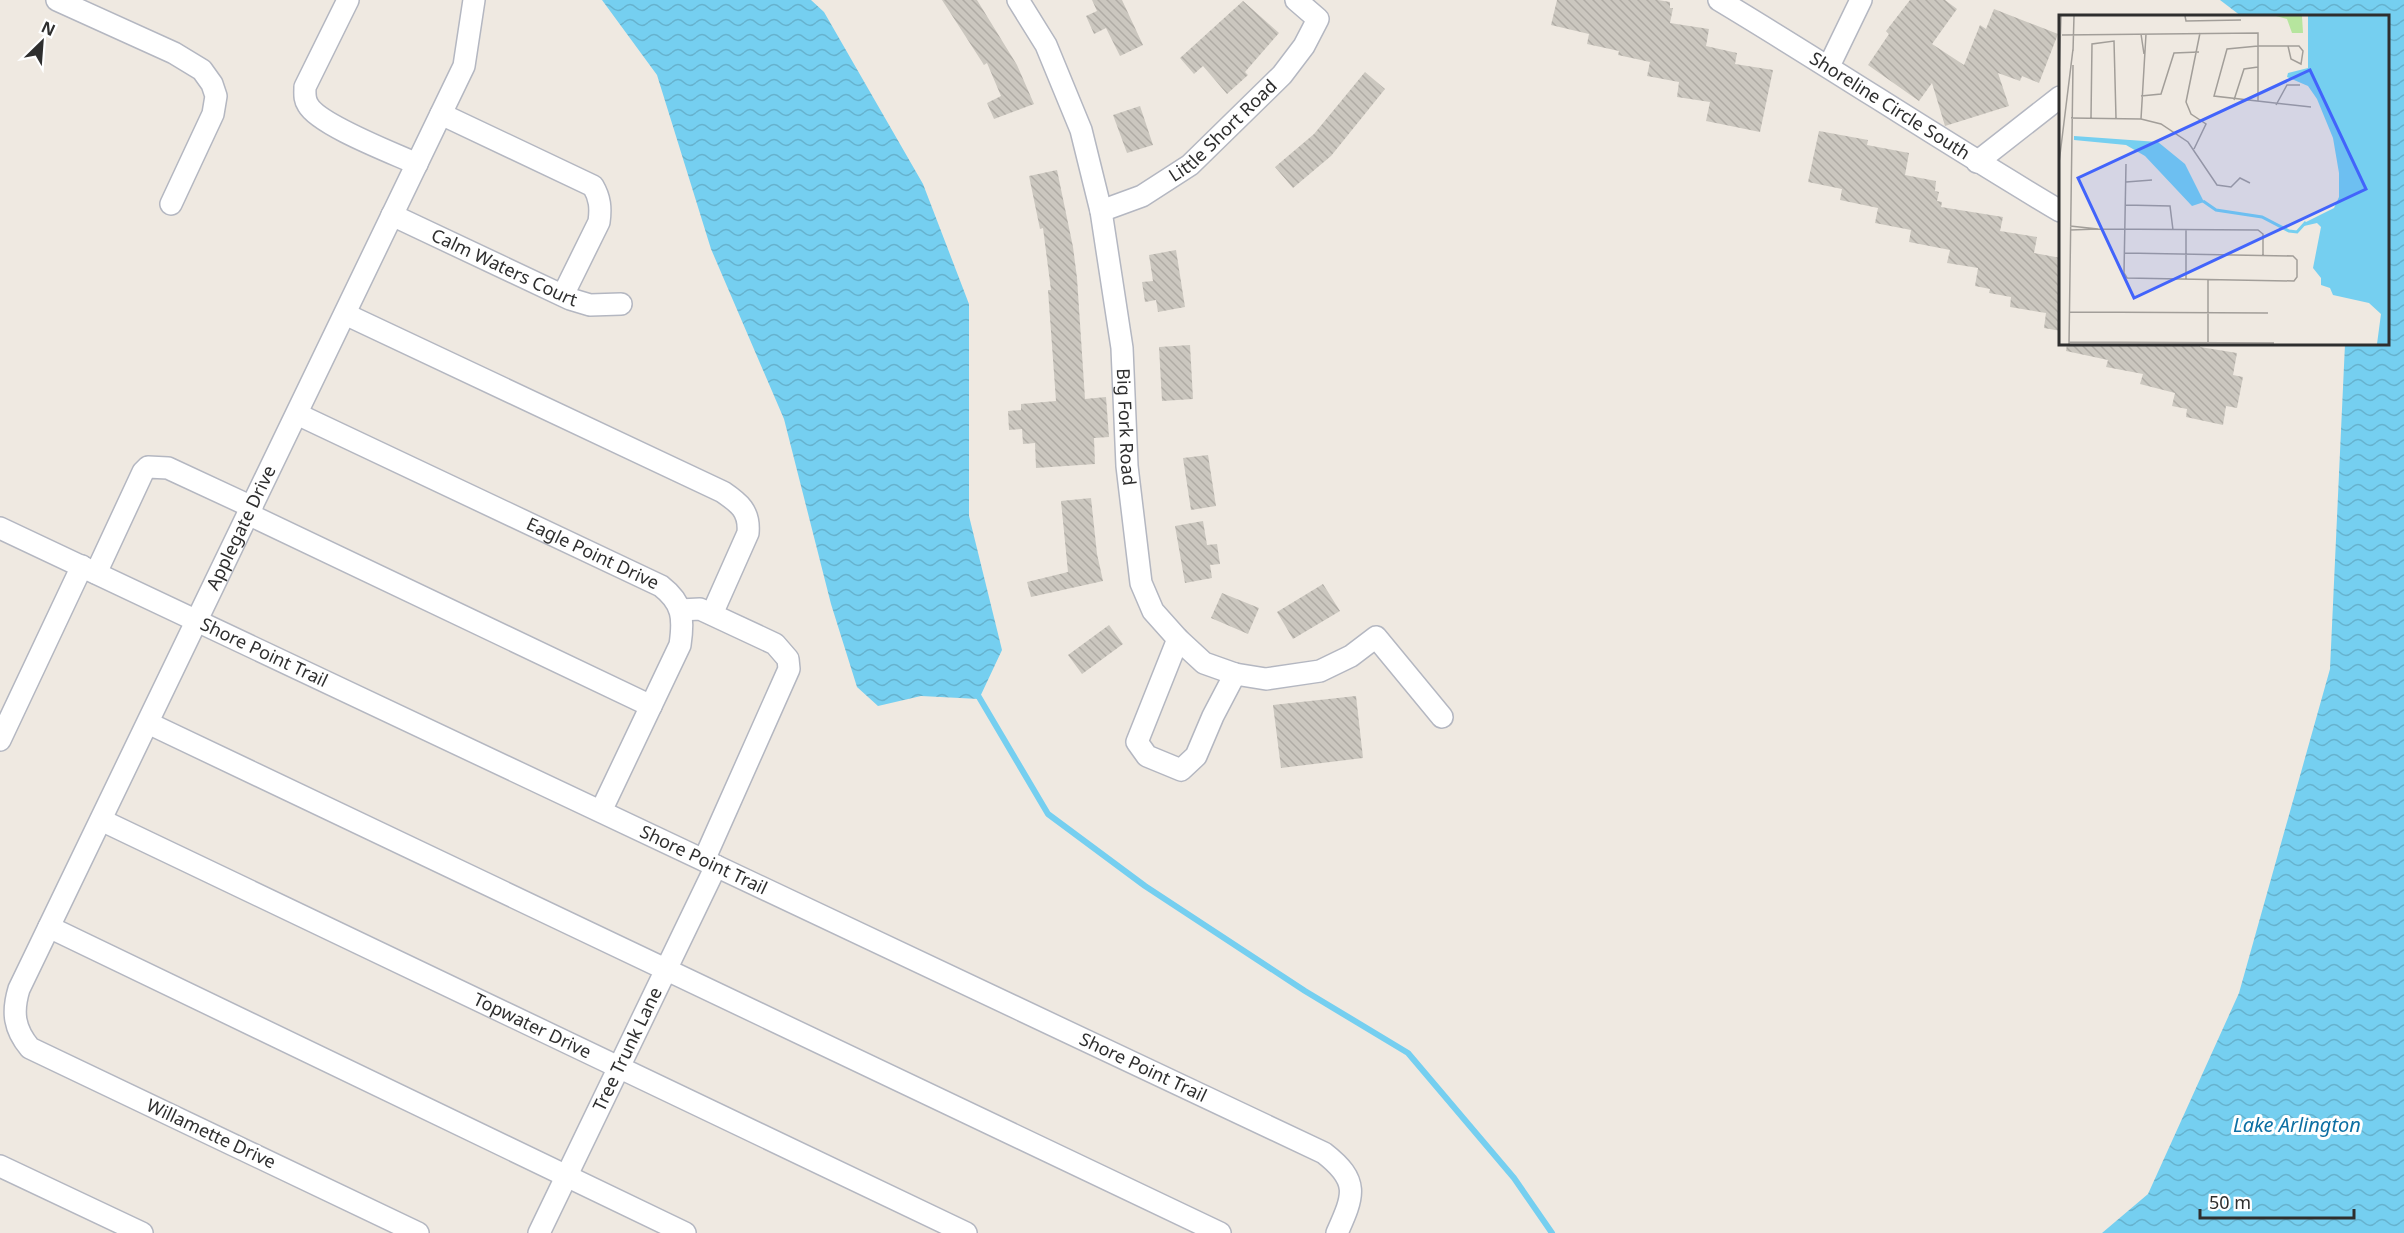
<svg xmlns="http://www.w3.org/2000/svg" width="2404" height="1233" font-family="'Noto Sans',sans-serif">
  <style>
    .water { fill: url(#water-waves) }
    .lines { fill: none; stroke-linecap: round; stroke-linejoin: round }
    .stream { stroke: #75cff0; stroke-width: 6 }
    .building { fill: url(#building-back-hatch) }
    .minor-casing { stroke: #b4b7c1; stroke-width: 24 }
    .minor { stroke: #fff; stroke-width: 21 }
    .labels { text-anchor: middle; stroke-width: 6; stroke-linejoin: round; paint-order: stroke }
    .street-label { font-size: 18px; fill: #2e2e2e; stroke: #fff }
    .water-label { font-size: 20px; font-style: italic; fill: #0d6fa3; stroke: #fff }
    .inset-river { fill: none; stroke: #75cff0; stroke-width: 3 }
    .inset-road { fill: none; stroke: #a29e99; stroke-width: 1.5 }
    .view { fill: #4264fb; fill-opacity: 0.15; stroke: #4264fb; stroke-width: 3 }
    .inset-edge { fill: none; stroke: #2e2e2e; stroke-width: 3 }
  </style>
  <defs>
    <pattern id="water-waves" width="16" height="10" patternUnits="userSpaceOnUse" patternTransform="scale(1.5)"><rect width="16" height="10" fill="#75cff0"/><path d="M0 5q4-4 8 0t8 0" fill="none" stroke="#66b2ce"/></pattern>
    <pattern id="building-back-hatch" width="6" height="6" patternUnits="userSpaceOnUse" patternTransform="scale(1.5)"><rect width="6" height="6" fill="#cbc7bf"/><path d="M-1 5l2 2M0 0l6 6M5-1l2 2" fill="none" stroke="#afaba4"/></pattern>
  </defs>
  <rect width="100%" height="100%" fill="#efe9e1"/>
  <g class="water">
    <polygon points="602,0 811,0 824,12 923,184 969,304 969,516 1002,650 979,699 921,696 878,706 857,687 831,604 784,419 711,249 657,75"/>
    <polygon points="2220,0 2404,0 2404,1233 2102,1233 2148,1194 2239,993 2330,669 2345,344 2388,344 2388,16 2241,16"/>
  </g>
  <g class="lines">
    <polyline class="stream" points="976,692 1048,814 1145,886 1305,991 1408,1053 1514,1178 1552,1233"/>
  </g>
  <g class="building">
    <polygon points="942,0 977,0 1017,65 1034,104 994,119 987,103 1001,96 987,63 984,65"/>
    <polygon points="1092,0 1122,0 1143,45 1120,56 1106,28 1094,34 1086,16 1097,11"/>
    <polygon points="1557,0 1658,0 1670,2 1670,8 1673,8 1670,23 1709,29 1706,46 1737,53 1735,64 1773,70 1760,132 1706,121 1710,102 1677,97 1679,82 1647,76 1650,62 1618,55 1619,51 1587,44 1589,34 1551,25"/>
    <polygon points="1910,0 1945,0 1957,9 1932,44 1964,65 1980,25 1986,29 1994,9 2058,34 2039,83 2022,76 2020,81 1998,73 2009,106 1945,126 1932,83 1919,101 1868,65 1889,34 1886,31"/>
    <polygon points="1243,1 1279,33 1245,72 1248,75 1227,94 1203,66 1194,74 1180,58"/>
    <polygon points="1365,72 1385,89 1331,156 1293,188 1275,167 1314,134"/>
    <polygon points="1140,106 1153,145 1127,153 1113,115"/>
    <polygon points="1819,131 1868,140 1867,145 1909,153 1905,175 1936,181 1935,191 1939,192 1937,201 1942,202 1941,207 2003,217 2000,231 2037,237 2034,253 2061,258 2061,331 2044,328 2046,313 2010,307 2011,297 1989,293 1990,289 1975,286 1978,268 1947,263 1950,250 1909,242 1911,230 1875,223 1878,208 1840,200 1842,189 1808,182"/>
    <polygon points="1057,170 1073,247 1077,278 1085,399 1106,397 1109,437 1094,438 1095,464 1036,468 1035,443 1023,444 1022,429 1009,430 1008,411 1021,410 1021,404 1056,401 1048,290 1051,290 1043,228 1040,229 1029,176"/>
    <polygon points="1176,250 1185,307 1158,312 1156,300 1145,302 1142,282 1153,281 1149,255"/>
    <polygon points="2067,344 2201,344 2200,347 2237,353 2233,375 2243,377 2237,408 2226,406 2223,425 2186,417 2187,409 2172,406 2175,393 2140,384 2143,374 2106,367 2108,360 2066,351"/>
    <polygon points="1190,345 1193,399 1162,401 1159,347"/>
    <polygon points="1208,455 1216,506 1191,510 1183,458"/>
    <polygon points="1091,498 1097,554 1103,581 1031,597 1027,582 1068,572 1061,501"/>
    <polygon points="1203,521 1207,545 1217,544 1220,564 1210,565 1212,578 1185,583 1175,526"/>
    <polygon points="1323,584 1340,611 1293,639 1277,612"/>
    <polygon points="1222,593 1259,608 1248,634 1211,618"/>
    <polygon points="1109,625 1123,644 1082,674 1068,655"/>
    <polygon points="1356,696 1363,758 1281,768 1273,705"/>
  </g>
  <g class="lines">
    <defs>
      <g id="minor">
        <polyline points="57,0 174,53 202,70 212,84 216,96 213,114 171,204"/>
        <path d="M348,0L305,87C305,94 304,99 308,105C319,125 393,153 417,164"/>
        <path id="s1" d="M1018,0L1046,45L1081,130L1101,211L1122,348L1127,466L1141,583L1153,611L1178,639L1204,663L1235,674L1266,679L1320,671L1351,656L1376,637L1442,717"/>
        <path id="s2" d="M1719,0C1834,69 1945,143 2060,211"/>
        <polyline points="1829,66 1861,0"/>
        <path d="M441,114L593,186C600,198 601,208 599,222L563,295"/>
        <polyline points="1977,162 2060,97"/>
        <path id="s3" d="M1101,211L1142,196L1190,165L1282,75L1304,46L1318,19L1296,0"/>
        <path id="s4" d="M392,215L570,299L590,305L621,304"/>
        <path d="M345,314L723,492C739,503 750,511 748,533L712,614"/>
        <path id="s5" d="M297,414L661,586C683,603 684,618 680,645L601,811"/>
        <polyline points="248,514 651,706"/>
        <path id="s6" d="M0,528L1324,1153C1360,1181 1354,1195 1337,1233"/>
        <polyline points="96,573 143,472 148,467 168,468 252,507"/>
        <polyline points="680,610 700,609 775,644 788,659 789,669 704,860"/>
        <polyline points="1178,639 1137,742 1147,756 1181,770 1196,756 1213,716 1235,674"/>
        <polyline points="148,723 1220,1233"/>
        <polyline points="0,740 82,566"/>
        <path id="s7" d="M101,820L966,1233"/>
        <polyline points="49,927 685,1233"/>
        <polyline points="0,1166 142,1233"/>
        <path id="s8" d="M418,1233L30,1048C14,1029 12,1012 19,989L464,66L474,0"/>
        <path id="s9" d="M539,1233L716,866"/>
      </g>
    </defs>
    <use href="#minor" class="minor-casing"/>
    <use href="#minor" class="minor"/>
  </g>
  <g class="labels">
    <g class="street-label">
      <text dy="6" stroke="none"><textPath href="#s2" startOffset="201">Shoreline Circle South</textPath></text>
      <text dy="6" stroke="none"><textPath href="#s3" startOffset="148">Little Short Road</textPath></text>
      <text dy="6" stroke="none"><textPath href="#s4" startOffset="124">Calm Waters Court</textPath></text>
      <text dy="6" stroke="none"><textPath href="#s1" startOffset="446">Big Fork Road</textPath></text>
      <text dy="6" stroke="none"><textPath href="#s8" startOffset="1005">Applegate Drive</textPath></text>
      <text dy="6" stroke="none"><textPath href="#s5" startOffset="327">Eagle Point Drive</textPath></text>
      <text dy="6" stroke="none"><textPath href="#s6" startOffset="292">Shore Point Trail</textPath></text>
      <text dy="6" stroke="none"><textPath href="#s6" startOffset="778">Shore Point Trail</textPath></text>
      <text dy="6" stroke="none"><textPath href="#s7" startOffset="478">Topwater Drive</textPath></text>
      <text dy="6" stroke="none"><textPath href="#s9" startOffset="204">Tree Trunk Lane</textPath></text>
      <text dy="6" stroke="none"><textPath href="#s6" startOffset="1264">Shore Point Trail</textPath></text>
      <text transform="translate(211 1134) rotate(25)" y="6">Willamette Drive</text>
    </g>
    <g class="water-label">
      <text x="2297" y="1132">Lake Arlington</text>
    </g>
  </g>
  <g transform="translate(2059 15)">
    <rect width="330" height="330" fill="#efe9e1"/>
    <path d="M217,1H243L244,18H233L228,4Z" fill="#b6e59e"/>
    <path d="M249,1H330V329H318L322,299L310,288L274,280L271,273L262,270V263L254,253L262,212L258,208L245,211V208L275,193L280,182V158L274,123L258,84L249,71L228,62L229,58L249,53ZM15,121L99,127L126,149L145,187L133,191L86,141L67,130L15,125Z" fill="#75cff0"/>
    <path class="inset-river" d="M144,186L157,195L203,202L230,216L238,217L247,207"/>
    <path class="inset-road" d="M126,1L127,6L182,5M82,19L85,39M3,20L199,18V87M229,31L232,44L242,49L244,36L240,31H199L168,34L155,81L252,92M14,36L15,1M0,61L2,1M82,81L102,79L115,38L140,37M175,85L185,54L199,52M217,90L228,70H241M12,103L82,104L102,109L129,127L158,170L172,172L181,163L191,168M32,103L33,29L55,26L57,103M82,104L87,19M135,134L147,109L132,99L127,87L141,18M0,148L14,34M67,167L93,165M66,190L111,191L114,215M39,214L199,215L204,219V241M11,215L39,214L11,211M66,238L234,241L238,245V262L235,266L68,263L65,258L67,149M127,264V215M149,264V328M11,297L209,298M10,327L215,328M10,329L14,50"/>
    <path class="view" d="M251,55L307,174L75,283L19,163Z"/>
    <rect width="330" height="330" class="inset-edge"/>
  </g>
  <g transform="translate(42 42) rotate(25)" stroke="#ffffff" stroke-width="4.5" paint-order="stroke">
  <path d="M0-4.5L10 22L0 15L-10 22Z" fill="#2e2e2e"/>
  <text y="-9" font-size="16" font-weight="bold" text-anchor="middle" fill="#2e2e2e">N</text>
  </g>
  <path d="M2200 1209v9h154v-9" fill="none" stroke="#2e2e2e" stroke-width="3"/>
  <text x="2209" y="1209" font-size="18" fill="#2e2e2e" stroke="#ffffff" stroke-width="4.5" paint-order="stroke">50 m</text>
</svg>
